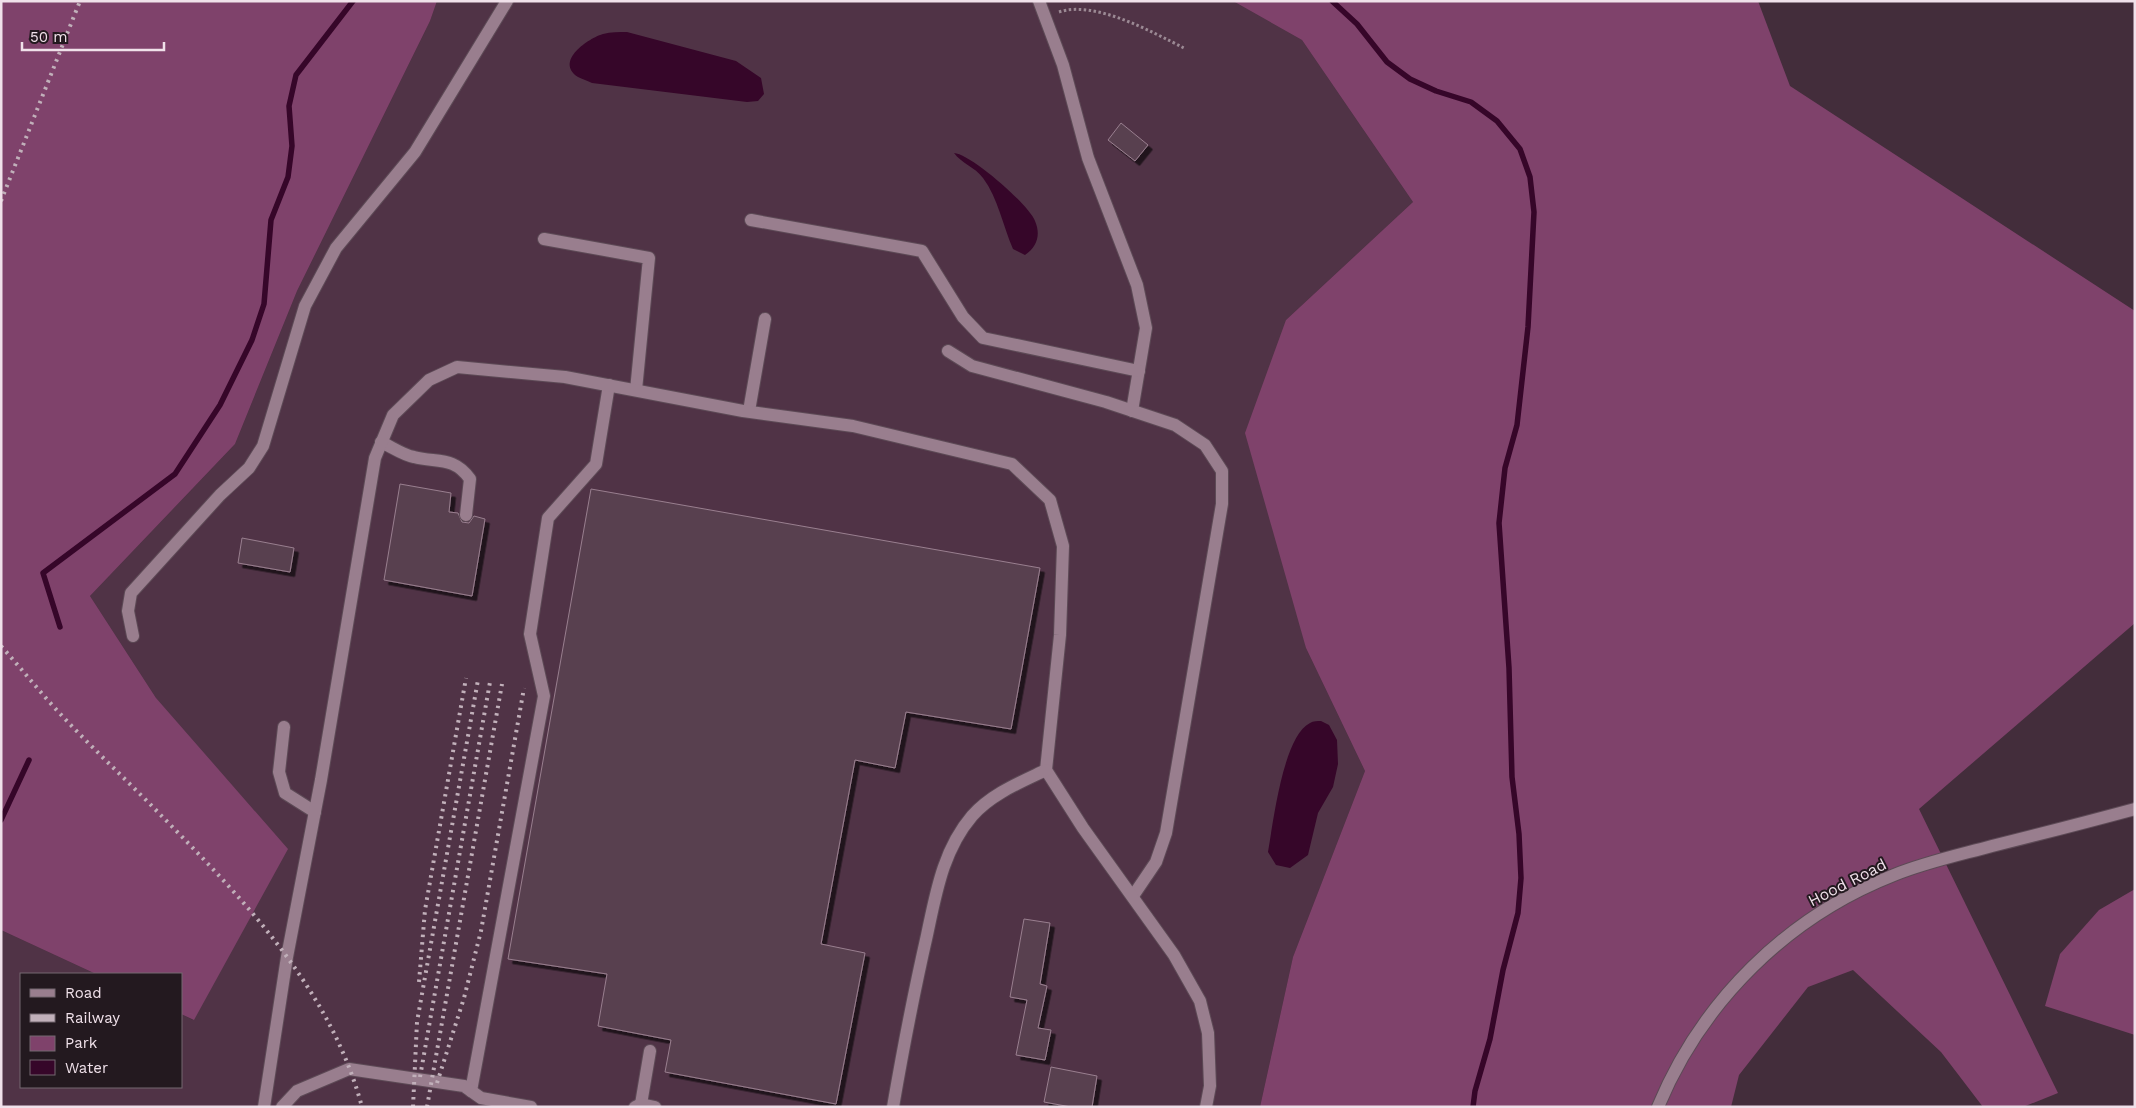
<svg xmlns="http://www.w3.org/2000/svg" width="2136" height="1108" font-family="'Work Sans',sans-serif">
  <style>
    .built { fill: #503346 }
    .green { fill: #7f426b }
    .water { fill: #360629 }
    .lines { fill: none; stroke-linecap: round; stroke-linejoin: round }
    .stream { stroke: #360629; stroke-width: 5.5 }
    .building { fill: #594150; stroke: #997f8f; filter: url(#shadow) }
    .minor-casing { stroke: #5d4a56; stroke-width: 14 }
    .path { stroke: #9b8994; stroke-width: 3; stroke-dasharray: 2.5 2.5; stroke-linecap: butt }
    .minor { stroke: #997e8e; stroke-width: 12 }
    .rail { stroke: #c1b0ba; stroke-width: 4; stroke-dasharray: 2.5 5; stroke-linecap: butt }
    .labels { text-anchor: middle; stroke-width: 4; stroke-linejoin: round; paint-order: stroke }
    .street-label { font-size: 16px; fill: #f0e1ea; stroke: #23191f }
  </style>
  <defs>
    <filter id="shadow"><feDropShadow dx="4.5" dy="4.5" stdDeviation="0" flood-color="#0009"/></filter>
  </defs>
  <rect width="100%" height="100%" fill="#432d3b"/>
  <polygon class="built" points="437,1 1233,1 1302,40 1413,202 1286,320 1306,648 1365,771 1293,957 1260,1107 1,1107 1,930 96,974 21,974 21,1087 181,1087 181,1014 193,1020 156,698 90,596 235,444 297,291 430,21"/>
  <g class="green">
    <polygon points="1,1 437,1 430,21 297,291 235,444 90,596 156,698 288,849 194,1020 181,1014 181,974 96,974 1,930"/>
    <polygon points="1233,1 1758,1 1790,86 2135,311 2135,623 1919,809 2058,1093 2023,1107 1983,1107 1941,1052 1853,970 1808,987 1739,1075 1731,1107 1260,1107 1293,957 1365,771 1306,648 1245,433 1286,320 1413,202 1302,40"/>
    <polygon points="2135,889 2135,1035 2045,1006 2060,954 2099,910"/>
  </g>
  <g class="water">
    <path d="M627,32L736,61L761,78L764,94L758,101L747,102L592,83C588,81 582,79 578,77C554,61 589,38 603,34C611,32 619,32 627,32Z"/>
    <path d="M954,153C971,154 1029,205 1035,221C1041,235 1037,247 1025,255L1013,249C1003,226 998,198 983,178C975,167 961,163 954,153Z"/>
    <path d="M1321,721L1329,725L1337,740L1338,764L1333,787L1318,813L1308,855L1290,868L1276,865L1268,852C1273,824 1283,736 1310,723C1313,721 1318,721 1321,721Z"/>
  </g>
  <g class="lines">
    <g class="stream">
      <polyline points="1332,1 1357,24 1387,62 1410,79 1436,91 1471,102 1497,121 1520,149 1530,177 1534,212 1528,327 1517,425 1505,468 1499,523 1509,668 1512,777 1519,834 1521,878 1518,913 1503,970 1490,1039 1475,1091 1473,1107"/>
      <polyline points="60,627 43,573 175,474 220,405 252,340 264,304 271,220 288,177 292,146 289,106 296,75 353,1"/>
      <polyline points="1,820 29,760"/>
    </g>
  </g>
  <g class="building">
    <polygon points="1121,123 1148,145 1135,161 1108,140"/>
    <polygon points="400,484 451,493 449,512 458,513 462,522 469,523 474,516 485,519 472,596 384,580"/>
    <polygon points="591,489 1040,568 1011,729 906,712 895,768 855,760 821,944 865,953 836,1104 665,1072 671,1040 598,1026 607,974 508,959"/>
    <polygon points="242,538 294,548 290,572 238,563"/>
    <polygon points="1024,919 1050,923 1040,984 1047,986 1038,1028 1051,1030 1045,1060 1016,1055 1027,1000 1010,997"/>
    <polygon points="1051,1067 1097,1076 1092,1107 1071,1107 1044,1102"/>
  </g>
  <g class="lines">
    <defs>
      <g id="minor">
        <polyline points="1039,1 1063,65 1088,158 1137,285 1146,328 1132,411"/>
        <polyline points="751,220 922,251 963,317 983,338 1139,371"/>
        <polyline points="544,239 649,258 636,390"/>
        <polyline points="948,351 972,366 1106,402 1175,425 1205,445 1222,471 1222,504 1166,833 1156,862 1133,896"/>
        <polyline points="749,411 765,319"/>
        <path d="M381,442C392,447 403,455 414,457C437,463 454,456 470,479L466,515"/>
        <polyline points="133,636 128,611 131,593 220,495 249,468 263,446 305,306 336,248 415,152 507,1"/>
        <polyline points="284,727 279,772 285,793 315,812"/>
        <polyline points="471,1091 544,696 530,634 548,518 596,464 609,385"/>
        <polyline points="641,1104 650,1051"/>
        <polyline points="264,1107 287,957 321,780 375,458 393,415 429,380 457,367 565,377 743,411 853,426 1012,464 1050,500 1063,546 1060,635 1046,770 1083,828 1174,955 1200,1001 1208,1033 1210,1086 1206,1107"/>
        <polyline points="282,1107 297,1091 349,1069 464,1086 481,1098 531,1107"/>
        <polyline points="635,1107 641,1104 655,1107"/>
        <path d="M893,1107C903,1049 914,992 927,935C936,893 943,850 972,816C991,794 1021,782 1046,770"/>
        <path d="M1658,1107C1702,1001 1787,917 1894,875C1926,862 1959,855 1992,846C2040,834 2087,822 2135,809"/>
      </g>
    </defs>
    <use href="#minor" class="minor-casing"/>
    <path class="path" d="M1059,12C1095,0 1152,32 1184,48"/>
    <use href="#minor" class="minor"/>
    <g class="rail">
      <polyline points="1,201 80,1"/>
      <path d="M1,646C19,666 35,686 53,706C84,740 117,771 149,803C235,891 329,983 362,1107"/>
      <polyline points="419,982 425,910 466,678"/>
      <polyline points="420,1077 490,682"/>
      <polyline points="437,1083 464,998 481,931 524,688"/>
      <polyline points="413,1107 417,1022 478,680"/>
      <polyline points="427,1107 502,684"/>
    </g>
  </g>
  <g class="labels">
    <g class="street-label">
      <text transform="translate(1847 882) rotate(-27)" y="6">Hood Road</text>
    </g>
  </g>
  <rect width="2136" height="1108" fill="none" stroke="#f0e1ea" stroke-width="5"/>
  <rect x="20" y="973" width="162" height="115" fill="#23191f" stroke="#756970"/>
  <rect x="30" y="989" width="25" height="8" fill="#997e8e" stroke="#756970"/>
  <text x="65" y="998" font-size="15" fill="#f0e1ea">Road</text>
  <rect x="30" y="1014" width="25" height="8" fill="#c1b0ba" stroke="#756970"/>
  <text x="65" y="1023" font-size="15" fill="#f0e1ea">Railway</text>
  <rect x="30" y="1036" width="25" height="15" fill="#7f426b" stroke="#756970"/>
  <text x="65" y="1048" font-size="15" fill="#f0e1ea">Park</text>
  <rect x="30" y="1060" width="25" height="15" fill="#360629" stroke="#756970"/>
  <text x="65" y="1073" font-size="15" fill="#f0e1ea">Water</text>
  <path d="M22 42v8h142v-8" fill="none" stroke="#f0e1ea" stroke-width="2.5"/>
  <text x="30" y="42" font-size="15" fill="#f0e1ea" stroke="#23191f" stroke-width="4" paint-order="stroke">50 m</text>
</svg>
